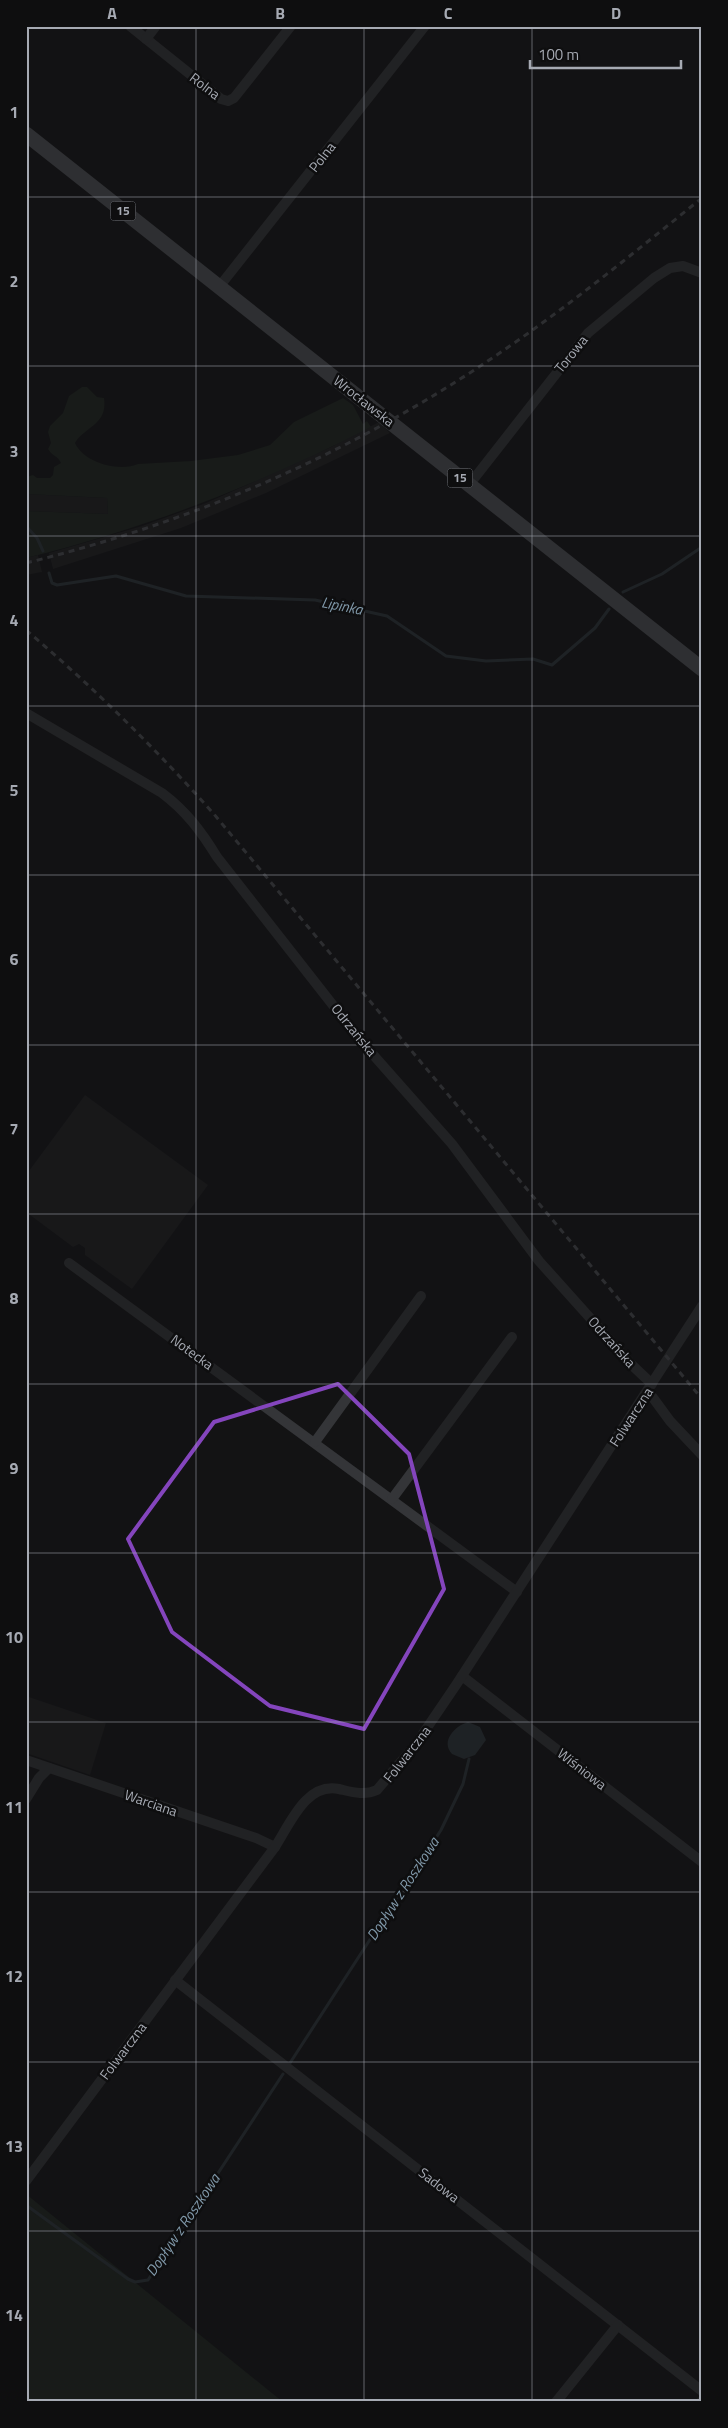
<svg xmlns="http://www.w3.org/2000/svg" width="728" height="2428" font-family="'Titillium Web',sans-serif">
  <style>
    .built { fill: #1f1f21 }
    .green { fill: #1f2620 }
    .water { fill: #2e353b }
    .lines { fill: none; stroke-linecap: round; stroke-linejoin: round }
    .stream { stroke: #2e353b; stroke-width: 3 }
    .minor { stroke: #343538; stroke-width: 10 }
    .primary { stroke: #505257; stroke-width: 15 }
    .rail { stroke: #4d4f53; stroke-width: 3; stroke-dasharray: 6 5; stroke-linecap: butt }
    .marked { fill: none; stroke: #8445bd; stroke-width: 4; stroke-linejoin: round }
    .grid { fill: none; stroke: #a6aab3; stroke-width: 1; stroke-opacity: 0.55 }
    .labels { text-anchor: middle; stroke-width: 5; stroke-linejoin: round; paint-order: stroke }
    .shield { fill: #0e0e0f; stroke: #787b82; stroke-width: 1 }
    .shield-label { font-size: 12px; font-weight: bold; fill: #a6aab3 }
    .street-label { font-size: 14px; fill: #a6aab3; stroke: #0e0e0f }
    .water-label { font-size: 15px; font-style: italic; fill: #8199aa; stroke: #0e0e0f }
    .neatline { fill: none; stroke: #a6aab3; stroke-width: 2 }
    .grid-label { font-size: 16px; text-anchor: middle; font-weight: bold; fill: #a6aab3 }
  </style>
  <rect width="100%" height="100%" fill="#131314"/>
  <g class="built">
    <polygon points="379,422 390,433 266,493 181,528 53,569 49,553 142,526 206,503 329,448"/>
    <polygon points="27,494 107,498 108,514 26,511"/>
    <polygon points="38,555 42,572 26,575 26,558"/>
    <polygon points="85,1095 208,1185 132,1289 85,1255 85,1248 79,1244 73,1247 26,1212 26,1175"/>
    <polygon points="26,1696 106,1723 90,1775 26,1753"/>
  </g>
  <g class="green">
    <path d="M82,387H87L97,397L104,398C108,425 85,426 75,443C84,463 119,472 138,464L191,461L238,455L270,445L294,422L343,398L353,405L363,424L367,421L371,427C260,484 148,528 26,558V511L108,514L107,498L26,494V477L33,475L37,478H50L53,475L54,467L61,463C58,456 52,456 48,449L51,443L48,432L50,426L63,413L69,396Z"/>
    <polygon points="26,2194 283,2402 26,2402"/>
  </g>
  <path class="water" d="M468,1722L480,1727L486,1740L475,1755L464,1759L452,1754C440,1741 455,1726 468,1722Z"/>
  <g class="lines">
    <g class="stream">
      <polyline points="26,526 37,538 43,551"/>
      <polyline points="49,573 52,583 57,585 116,576 186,596 315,600 387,616 446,656 486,661 533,659 552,665 595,628 609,609"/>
      <polyline points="623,592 662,574 702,547"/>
      <polyline points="290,2063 441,1830 463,1784 469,1759"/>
      <polyline points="26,2205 128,2279 135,2282 148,2280 283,2074"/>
    </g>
    <g class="minor">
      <polyline points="130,26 221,99 228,101 234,98 291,26"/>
      <polyline points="146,39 156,26"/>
      <polyline points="219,287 425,26"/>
      <polyline points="469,485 588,333 654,278 670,268 683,266 702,273"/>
      <path d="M26,713L162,793C186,811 201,831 217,857L361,1041L452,1144L539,1261L634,1367L652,1384"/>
      <polyline points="69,1263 517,1592"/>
      <polyline points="648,1391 670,1421 702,1455"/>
      <polyline points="315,1442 421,1296"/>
      <polyline points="392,1499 512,1337"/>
      <polyline points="462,1676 702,1862"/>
      <polyline points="26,1760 256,1838 275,1847"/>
      <polyline points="26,1799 39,1778 49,1768"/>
      <polyline points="175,1980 702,2391"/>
      <path d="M26,2181L275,1847C290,1824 306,1782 339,1789C352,1792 364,1796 377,1790L416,1744L456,1685L702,1306"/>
      <polyline points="556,2402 618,2325"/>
      <polyline points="701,2402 702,2401"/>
    </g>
    <polyline class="primary" points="26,134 702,669"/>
    <g class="rail">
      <path d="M26,563C197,521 359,450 504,350C573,303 637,250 702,198"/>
      <path d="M26,630C93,687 155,748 213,813L702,1399"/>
    </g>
  </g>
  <path d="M0 0H728V2428H0ZM338,1384L409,1454L444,1589L364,1729L270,1706L172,1632L128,1539L214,1422Z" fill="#131314" fill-opacity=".55" fill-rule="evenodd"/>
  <path class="marked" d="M338,1384L409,1454L444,1589L364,1729L270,1706L172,1632L128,1539L214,1422Z"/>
  <path class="grid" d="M196,26V2402M364,26V2402M532,26V2402M26,197H702M26,366H702M26,536H702M26,706H702M26,875H702M26,1045H702M26,1214H702M26,1384H702M26,1553H702M26,1722H702M26,1892H702M26,2062H702M26,2231H702"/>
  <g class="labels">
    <g class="shield">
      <rect x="110.5" y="201.5" width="25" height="19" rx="4"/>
      <rect x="447.5" y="468.5" width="25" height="19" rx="4"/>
    </g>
    <g class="shield-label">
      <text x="123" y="215">15</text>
      <text x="460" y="482">15</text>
    </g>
    <g class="street-label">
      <text transform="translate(205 86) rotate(37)" y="5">Rolna</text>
      <text transform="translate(322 157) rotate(-52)" y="5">Polna</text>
      <text transform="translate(571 354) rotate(-51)" y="5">Torowa</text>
      <text transform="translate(364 401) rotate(38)" y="5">Wrocławska</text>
      <text transform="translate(354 1030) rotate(51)" y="5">Odrzańska</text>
      <text transform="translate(612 1342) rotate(48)" y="5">Odrzańska</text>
      <text transform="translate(192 1352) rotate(36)" y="5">Notecka</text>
      <text transform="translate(631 1417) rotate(-57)" y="5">Folwarczna</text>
      <text transform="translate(407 1754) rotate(-52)" y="5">Folwarczna</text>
      <text transform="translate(582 1769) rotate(38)" y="5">Wiśniowa</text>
      <text transform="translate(151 1803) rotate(19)" y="5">Warciana</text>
      <text transform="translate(123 2051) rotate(-53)" y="5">Folwarczna</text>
      <text transform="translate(439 2185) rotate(38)" y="5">Sadowa</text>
    </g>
    <g class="water-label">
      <text transform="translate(342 606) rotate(11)" y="5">Lipinka</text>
      <text transform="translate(403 1889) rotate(-57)" y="5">Dopływ z Roszkowa</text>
      <text transform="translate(183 2225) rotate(-56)" y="5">Dopływ z Roszkowa</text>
    </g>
  </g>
  <rect width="728" height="2428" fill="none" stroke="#0e0e0f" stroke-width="55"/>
  <path d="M530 60v8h151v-8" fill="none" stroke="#a6aab3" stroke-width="2.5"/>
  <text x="538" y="60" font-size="15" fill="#a6aab3" stroke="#0e0e0f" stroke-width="4" paint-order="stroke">100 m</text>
  <rect x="28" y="28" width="672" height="2372" class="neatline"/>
  <g class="grid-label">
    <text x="112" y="19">A</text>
    <text x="280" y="19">B</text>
    <text x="448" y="19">C</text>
    <text x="616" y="19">D</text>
    <text x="14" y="118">1</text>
    <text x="14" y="287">2</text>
    <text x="14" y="457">3</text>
    <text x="14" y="626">4</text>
    <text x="14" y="796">5</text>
    <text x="14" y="965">6</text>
    <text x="14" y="1135">7</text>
    <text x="14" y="1304">8</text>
    <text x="14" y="1474">9</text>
    <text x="14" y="1643">10</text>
    <text x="14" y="1813">11</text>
    <text x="14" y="1982">12</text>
    <text x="14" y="2152">13</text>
    <text x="14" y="2321">14</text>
  </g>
</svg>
